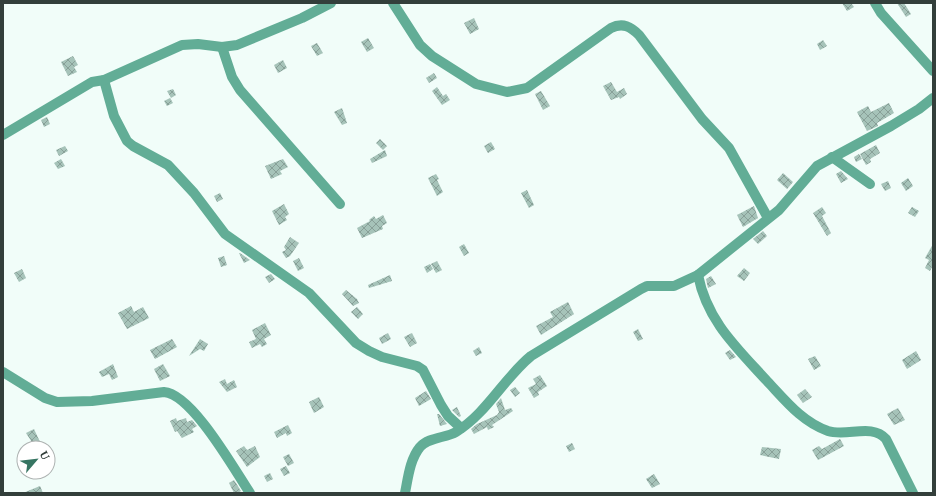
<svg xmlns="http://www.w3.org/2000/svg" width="936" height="496" font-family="'IBM Plex Serif',serif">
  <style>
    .building { fill: url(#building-cross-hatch) }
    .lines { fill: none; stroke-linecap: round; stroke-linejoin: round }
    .minor { stroke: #62ad96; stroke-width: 10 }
  </style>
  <defs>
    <pattern id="building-cross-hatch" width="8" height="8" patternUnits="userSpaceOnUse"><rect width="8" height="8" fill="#a6c3b9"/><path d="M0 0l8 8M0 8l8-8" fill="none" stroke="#88a098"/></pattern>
  </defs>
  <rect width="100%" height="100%" fill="#f1fdf9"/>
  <g class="building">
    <polygon points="842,3 851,3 854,7 847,11"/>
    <polygon points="897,3 904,3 911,14 906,17"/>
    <polygon points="474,18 479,29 470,34 464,23"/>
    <polygon points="368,38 374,48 367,52 361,42"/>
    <polygon points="823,40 827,46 820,50 817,44"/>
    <polygon points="317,43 323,53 317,56 311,46"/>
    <polygon points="73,56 78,65 74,67 77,72 68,76 61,62"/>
    <polygon points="283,60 287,68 278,73 274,65"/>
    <polygon points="434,73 437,78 429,83 426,78"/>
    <polygon points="611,82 617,92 624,88 627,94 620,99 619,97 611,100 603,86"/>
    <polygon points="437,87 443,96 446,94 450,100 442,105 432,91"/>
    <polygon points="173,89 176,95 171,98 167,91"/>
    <polygon points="541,91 550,106 543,110 535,94"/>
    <polygon points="170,98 173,103 167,106 164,101"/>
    <polygon points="889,103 894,113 877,123 878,126 867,131 857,112 868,106 871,112"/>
    <polygon points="342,108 347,123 342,125 334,112"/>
    <polygon points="47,117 50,124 44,127 41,120"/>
    <polygon points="380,139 387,146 383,150 376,143"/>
    <polygon points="491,142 495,149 488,153 484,146"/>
    <polygon points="876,145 880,153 870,159 871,162 866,165 860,154"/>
    <polygon points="65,146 68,151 59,156 56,150"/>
    <polygon points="385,150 387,156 372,163 370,159"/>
    <polygon points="859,154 862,159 856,162 854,157"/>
    <polygon points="61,159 65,166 58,169 54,163"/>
    <polygon points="283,159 288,167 280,171 282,174 271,179 265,166"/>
    <polygon points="841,171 848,179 841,183 836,174"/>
    <polygon points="783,173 793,182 787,189 777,180"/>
    <polygon points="436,174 439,179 437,180 443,192 437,196 428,178"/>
    <polygon points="908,178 913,186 906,191 901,183"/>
    <polygon points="888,181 891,188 885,191 881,184"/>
    <polygon points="527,190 534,205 529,208 521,193"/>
    <polygon points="220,193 223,199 217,202 214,196"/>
    <polygon points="284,204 289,214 285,217 287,220 279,225 272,211"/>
    <polygon points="754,206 758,218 743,227 737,215"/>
    <polygon points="822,207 826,213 822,216 831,233 827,236 813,213"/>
    <polygon points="912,207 919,211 915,217 908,213"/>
    <polygon points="383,215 387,223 382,226 383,229 362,238 357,228 370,221 369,220 374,216 376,219"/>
    <polygon points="763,231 767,236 758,244 753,239"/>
    <polygon points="290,237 299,243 290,256 286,258 282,252 286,250 284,247"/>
    <polygon points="464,244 469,253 464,256 459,247"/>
    <polygon points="933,244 933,265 930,271 925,268 929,260 925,258"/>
    <polygon points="239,253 240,253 250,260 244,263"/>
    <polygon points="224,256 227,265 221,267 218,258"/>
    <polygon points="299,258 304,268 298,271 293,261"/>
    <polygon points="437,261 442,270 436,273 431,264"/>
    <polygon points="430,264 433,269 427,273 424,267"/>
    <polygon points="744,268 750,273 744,281 737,276"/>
    <polygon points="22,269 26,278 19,282 14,273"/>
    <polygon points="271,274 275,279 269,283 265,277"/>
    <polygon points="390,275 392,281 369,288 368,285"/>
    <polygon points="711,276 716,284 708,288 706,279"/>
    <polygon points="346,290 357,299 359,303 353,306 342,294"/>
    <polygon points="568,302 574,314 541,335 536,326 553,317 550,312"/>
    <polygon points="131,306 134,312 143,307 149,318 127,329 118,313"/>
    <polygon points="357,307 363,314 358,319 351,312"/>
    <polygon points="265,323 271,335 264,339 267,344 262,347 260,344 252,348 249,342 256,339 252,330"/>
    <polygon points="638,329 643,339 638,341 633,332"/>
    <polygon points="388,333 391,339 382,344 379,338"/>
    <polygon points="412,333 417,343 410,347 404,337"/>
    <polygon points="172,339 177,347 155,359 150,350"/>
    <polygon points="200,339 208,344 204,351 200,349 189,356"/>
    <polygon points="479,347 482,353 476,356 473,351"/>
    <polygon points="730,350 736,357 730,360 725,353"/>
    <polygon points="916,351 921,360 907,369 902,360"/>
    <polygon points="815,356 821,366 814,370 808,359"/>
    <polygon points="113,364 118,377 112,380 109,374 102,377 99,372"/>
    <polygon points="163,364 170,376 160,381 154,369"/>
    <polygon points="540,375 547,386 538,392 539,395 534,398 528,388 536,384 533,379"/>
    <polygon points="225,379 227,384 234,380 237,387 227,392 219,382"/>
    <polygon points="515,387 520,393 515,397 510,390"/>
    <polygon points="805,389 812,397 803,403 797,395"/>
    <polygon points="426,391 431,399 419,406 415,398"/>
    <polygon points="319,397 324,407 314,413 309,402"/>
    <polygon points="501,398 505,410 511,408 513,411 492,425 494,427 488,430 487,427 474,434 471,429 477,424 497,415 499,412 496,404"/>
    <polygon points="457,407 461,416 459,417 452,410"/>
    <polygon points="898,408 905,420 894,425 887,414"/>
    <polygon points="437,414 439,414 447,424 440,426"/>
    <polygon points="176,418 177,421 186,418 187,422 192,420 197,426 192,429 194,432 182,438 177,431 175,432 170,421"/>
    <polygon points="288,425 292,433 287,436 286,433 277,438 274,432"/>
    <polygon points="34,429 41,444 35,447 26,433"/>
    <polygon points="840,439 844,446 818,460 812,450 819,446 822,449"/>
    <polygon points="572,443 575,449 569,452 566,446"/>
    <polygon points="244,446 247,450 255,446 260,457 247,467 236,451"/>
    <polygon points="762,447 781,449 779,459 760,455"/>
    <polygon points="289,454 294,463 288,466 283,457"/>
    <polygon points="286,466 290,473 284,476 280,469"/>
    <polygon points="270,473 273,479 267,482 264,476"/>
    <polygon points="654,474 660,484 652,488 646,479"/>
    <polygon points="234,480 241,491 238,493 234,493 229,483"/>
    <polygon points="40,486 43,493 23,493"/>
  </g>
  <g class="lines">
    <g class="minor">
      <path d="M393,3L420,45L432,56L476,84L507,92L527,88L611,28C623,22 631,27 639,35L702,119L729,148L768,218"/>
      <polyline points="875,3 881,13 933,71"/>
      <polyline points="222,47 232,77 240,90 340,204"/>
      <polyline points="104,80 114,116 127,141 133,146 168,165 194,193 225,234 309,293 356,343 369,351 382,357 417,366 423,370 441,405 448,416 461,428"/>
      <polyline points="3,135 92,82 104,80 182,45 198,44 222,47 237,45 302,18 331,3"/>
      <polyline points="832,157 870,184"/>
      <path d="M698,275C707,321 737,348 767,381C785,400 802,422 828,431C847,437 872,423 886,439L913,493"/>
      <path d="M3,372L45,398L57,402L92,401L164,392C192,394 234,469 250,493"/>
      <path d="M405,493C408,478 410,459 420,447C429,437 446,438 456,432C487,413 504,378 531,356L641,289L647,286H674L698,275L779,210L817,166L891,126L919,109L933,98"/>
    </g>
  </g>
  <rect width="936" height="496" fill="none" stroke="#333f3b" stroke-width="8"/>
  <g transform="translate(36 460) rotate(62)"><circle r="19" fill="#ffffff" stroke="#adb2b1"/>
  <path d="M0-3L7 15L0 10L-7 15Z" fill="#367562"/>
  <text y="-6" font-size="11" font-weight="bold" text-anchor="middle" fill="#333f3b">U</text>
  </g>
</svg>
